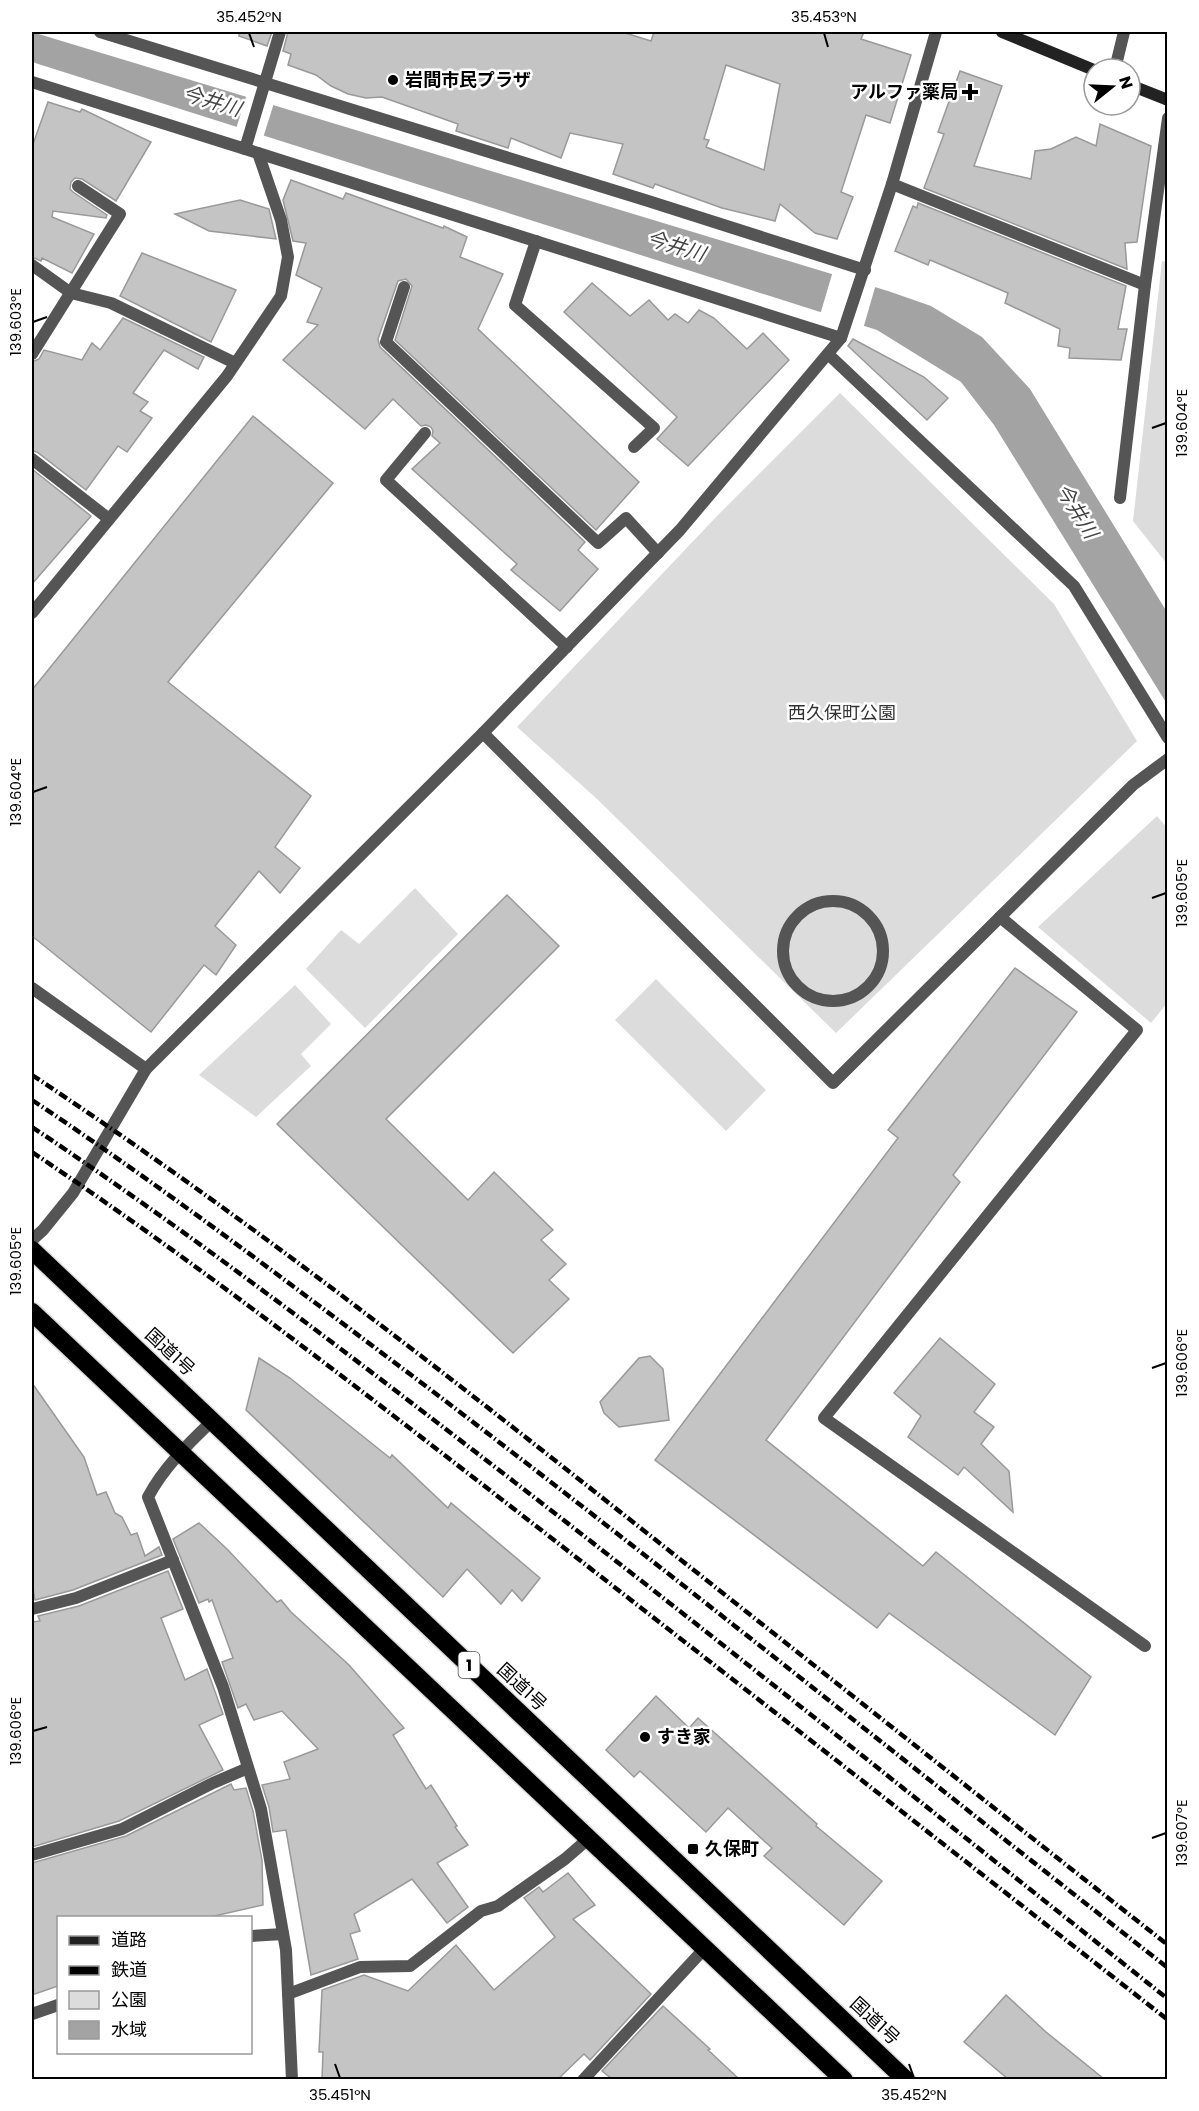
<svg xmlns="http://www.w3.org/2000/svg" width="1199" height="2111" font-family="Poppins,'Noto Sans JP',sans-serif">
  <style>
    .green { fill: #dcdcdc }
    .water { fill: #a3a3a3 }
    .pier { fill: #fff }
    .building { fill: #c4c4c4; stroke: #999; stroke-width: 1.5; fill-rule: evenodd }
    .lines { fill: none; stroke-linecap: round; stroke-linejoin: round }
    .highway-casing { stroke: #dbdbdb; stroke-width: 21 }
    .lane { stroke: #555; stroke-width: 12 }
    .street { stroke: #555; stroke-width: 12 }
    .secondary { stroke: #222; stroke-width: 12 }
    .highway { stroke: #000; stroke-width: 18 }
    .rail { stroke: #000; stroke-width: 4.5; stroke-dasharray: 9 3 1.5 3; stroke-linecap: butt }
    .ticks { fill: none; stroke: #000; stroke-width: 2 }
    .poi-dot { fill: #000; stroke: #fff; stroke-width: 2 }
    .labels { text-anchor: middle; stroke-width: 5; stroke-linejoin: round; paint-order: stroke }
    .shield { fill: #fff; stroke: #4c4c4c; stroke-width: 1.5 }
    .shield-label { font-size: 16px; font-weight: bold; fill: #000 }
    .poi-label { font-size: 18px; font-weight: bold; fill: #000; stroke: #fff; text-anchor: start }
    .park-label { font-size: 18px; fill: #333; stroke: #fff }
    .street-label { font-size: 18px; fill: #000; stroke: #fff }
    .water-label { font-size: 20px; font-style: italic; fill: #444; stroke: #fff }
    .neatline { fill: none; stroke: #000; stroke-width: 2 }
    .ticks-label { font-size: 15px; text-anchor: middle; fill: #000 }
  </style>
  <rect width="100%" height="100%" fill="#fff"/>
  <g class="green">
    <polygon points="1162,261 1168,262 1167,564 1133,521"/>
    <polygon points="840,393 1054,604 1137,741 836,1033 597,799 517,727 717,516"/>
    <polygon points="1157,816 1167,828 1168,1002 1151,1023 1038,927"/>
    <polygon points="415,888 458,934 365,1028 306,969 341,930 359,944"/>
    <polygon points="656,979 766,1090 726,1131 615,1020"/>
    <polygon points="295,985 331,1024 301,1054 311,1066 256,1117 199,1075"/>
  </g>
  <polygon class="water" points="32,32 888,291 931,306 982,337 1030,389 1167,612 1167,704 994,425 961,382 877,330 32,62"/>
  <g class="pier">
    <polygon points="247,94 274,103 263,138 236,129"/>
    <polygon points="833,271 876,284 863,329 820,315"/>
  </g>
  <g class="building">
    <polygon points="239,32 272,32 267,46 239,36"/>
    <path d="M288,32H622L651,41L654,32H864L861,39L911,55L890,123L866,115L841,192L853,197L837,239L815,233L780,204L775,221L722,208L655,184L653,188L613,174L623,144L570,133L561,158L511,138L508,148L456,131L458,124L382,97L366,98L348,94L331,86L316,75L288,65L291,54L283,51ZM726,65L780,84L764,170L706,147L709,140L704,139Z"/>
    <polygon points="960,71 1002,86 974,166 1031,179 1035,151 1051,149 1076,137 1096,146 1100,124 1151,146 1137,242 1125,243 1127,269 924,188 944,134 938,132"/>
    <polygon points="48,102 80,112 82,109 151,142 116,201 82,179 75,178 71,182 70,189 73,192 107,215 106,218 53,211 52,217 94,234 72,273 42,258 41,261 32,257 32,147"/>
    <polygon points="291,180 343,199 346,193 443,228 444,226 467,237 460,257 503,274 478,329 639,482 596,530 395,340 412,286 406,279 398,281 378,339 380,347 585,542 578,550 598,569 560,611 511,570 517,564 412,469 440,443 432,436 433,431 431,427 426,425 421,426 393,399 365,429 283,360 318,325 307,322 322,288 296,275 306,243 293,241 283,200"/>
    <polygon points="240,200 269,209 276,239 209,231 175,214"/>
    <polygon points="918,203 1126,286 1118,329 1127,329 1121,360 1069,358 1070,348 1058,346 1060,329 1005,303 1008,293 930,260 928,265 895,251 913,206 917,208"/>
    <polygon points="142,253 236,290 211,342 120,296"/>
    <polygon points="592,283 630,316 649,300 668,320 675,314 688,323 699,310 714,318 747,349 763,333 789,360 688,466 657,439 677,417 564,312"/>
    <polygon points="123,318 204,357 198,369 164,350 133,393 148,402 140,411 152,418 127,452 118,446 86,490 37,452 32,451 32,362 39,359 44,350 82,360 92,343 100,350"/>
    <polygon points="853,339 924,377 948,398 927,420 848,346"/>
    <polygon points="253,416 333,483 168,682 311,796 275,847 300,868 280,893 259,871 215,926 236,945 216,975 204,965 151,1032 32,936 32,690"/>
    <polygon points="32,469 91,516 32,584"/>
    <polygon points="507,895 559,946 386,1119 468,1200 494,1172 553,1230 541,1240 566,1264 549,1280 569,1299 513,1353 277,1124"/>
    <polygon points="1015,968 1077,1012 953,1175 960,1182 766,1440 923,1566 936,1552 1091,1677 1055,1735 889,1613 877,1628 655,1460 898,1138 888,1130"/>
    <polygon points="940,1338 995,1384 974,1412 994,1427 981,1444 1009,1471 1013,1512 964,1467 958,1475 908,1437 921,1416 894,1393"/>
    <polygon points="650,1356 663,1369 669,1420 619,1427 604,1413 600,1402 639,1358"/>
    <polygon points="259,1358 290,1378 390,1458 392,1455 448,1508 451,1503 540,1578 522,1601 512,1590 501,1604 467,1569 443,1597 246,1410"/>
    <polygon points="32,1383 84,1457 97,1495 106,1492 115,1513 122,1517 131,1535 137,1533 145,1556 159,1547 162,1555 73,1590 35,1600 32,1582"/>
    <polygon points="199,1523 227,1549 277,1602 281,1600 291,1612 349,1665 404,1728 393,1735 426,1789 431,1785 457,1826 455,1827 468,1845 437,1863 468,1907 447,1923 412,1879 354,1914 360,1931 350,1934 358,1959 311,1975 286,1830 273,1832 269,1807 262,1785 290,1779 284,1762 318,1749 282,1711 254,1720 246,1704 238,1708 222,1662 233,1658 212,1600 209,1602 208,1599 199,1603 173,1539"/>
    <polygon points="168,1571 183,1609 161,1618 185,1680 207,1669 223,1714 199,1725 223,1770 119,1821 32,1847 32,1622 40,1621 38,1616 79,1606"/>
    <polygon points="656,1696 689,1728 698,1718 817,1824 816,1826 882,1881 844,1925 764,1856 772,1848 728,1808 706,1832 640,1771 634,1777 606,1750"/>
    <polygon points="231,1784 234,1790 246,1788 253,1811 262,1860 263,1905 210,1917 58,1917 58,1986 32,1995 32,1863 126,1836"/>
    <polygon points="568,1873 595,1905 573,1919 651,1994 590,2060 584,2054 558,2079 322,2079 323,2052 319,2052 322,1990 364,1975 408,1991 456,1945 494,1990 555,1937 524,1898 539,1887 543,1892"/>
    <polygon points="1006,1995 1046,2032 1104,2079 1008,2079 964,2042"/>
    <polygon points="663,2006 710,2049 708,2050 739,2079 612,2079 602,2071"/>
  </g>
  <g class="lines">
    <defs>
      <g id="highway">
        <polyline points="32,1250 906,2080"/>
        <polyline points="32,1312 844,2080"/>
      </g>
    </defs>
    <use href="#highway" class="highway-casing"/>
    <g class="lane">
      <polyline points="536,241 515,305 654,428 634,447"/>
      <polyline points="32,265 71,293 111,303 235,363"/>
      <polyline points="404,287 386,342 598,543 626,518 658,553"/>
      <polyline points="32,354 120,214 78,186"/>
      <polyline points="425,433 386,480 567,647"/>
      <polyline points="32,459 109,519"/>
      <polyline points="1000,917 1137,1030 824,1418 1145,1646"/>
      <polyline points="32,1609 76,1598 173,1560"/>
      <polyline points="32,1855 122,1829 213,1783 248,1768"/>
      <polyline points="250,1936 283,1934"/>
      <polyline points="32,2014 58,2005"/>
    </g>
    <g class="street">
      <polyline points="100,32 645,200 865,270"/>
      <polyline points="1115,69 1124,32"/>
      <polyline points="32,82 258,153 281,220 288,257 281,296 227,376 32,613"/>
      <polyline points="245,149 280,32"/>
      <polyline points="258,153 841,338"/>
      <polyline points="892,184 1145,285"/>
      <polyline points="828,354 1074,586 1168,738"/>
      <polyline points="1120,498 1145,285 1168,118"/>
      <polyline points="483,733 833,1083 1133,785 1168,759"/>
      <circle cx="833" cy="951" r="50"/>
      <polyline points="32,988 146,1069"/>
      <polyline points="32,1240 43,1230 73,1193 146,1069 483,733 680,530 841,338 892,184 936,32"/>
      <path d="M212,1421C188,1444 164,1467 148,1497L223,1687L261,1809L286,1950L292,2080"/>
      <polyline points="288,1994 360,1967 410,1966 481,1911 498,1906 565,1859 588,1839"/>
      <polyline points="583,2080 705,1948"/>
    </g>
    <g class="secondary">
      <polyline points="1002,32 1094,70"/>
      <polyline points="1130,85 1168,100"/>
    </g>
    <use href="#highway" class="highway"/>
    <g class="rail">
      <path d="M32,1075C243,1215 444,1372 643,1530C818,1668 992,1807 1168,1945"/>
      <path d="M32,1100C167,1190 297,1289 427,1387C677,1577 921,1775 1168,1968"/>
      <path d="M32,1127C177,1224 317,1330 456,1437C696,1621 931,1811 1168,1999"/>
      <path d="M32,1152C209,1271 376,1402 545,1533C753,1695 960,1857 1168,2020"/>
    </g>
  </g>
  <path class="ticks" d="M249,33L254,47M824,33L828,47M33,322L47,317M1152,428L1166,423M33,792L47,787M1152,898L1166,893M33,1261L47,1257M1152,1368L1166,1363M33,1731L47,1727M1152,1838L1166,1833M335,2064L340,2078M909,2064L914,2078"/>
  <g class="poi-dot">
    <circle cx="393" cy="80" r="6"/>
    <path d="M967 83h6v6h6v6h-6v6h-6v-6h-6v-6h6z"/>
    <circle cx="645" cy="1737" r="6"/>
    <rect x="687" y="1843" width="12" height="12" rx="3"/>
  </g>
  <g class="labels">
    <rect class="shield" x="458.5" y="1652" width="21" height="26" rx="4.5"/>
    <g class="shield-label">
      <text x="469" y="1671">1</text>
    </g>
    <g class="poi-label">
      <text x="405" y="86">岩間市民プラザ</text>
      <text x="958" y="98" text-anchor="end">アルファ薬局</text>
      <text x="657" y="1743">すき家</text>
      <text x="705" y="1855">久保町</text>
    </g>
    <g class="park-label">
      <text x="842" y="719">西久保町公園</text>
    </g>
    <g class="street-label">
      <text transform="translate(170 1352) rotate(43)" y="6">国道1号</text>
      <text transform="translate(522 1687) rotate(43)" y="6">国道1号</text>
      <text transform="translate(875 2021) rotate(43)" y="6">国道1号</text>
    </g>
    <g class="water-label">
      <text transform="translate(212 101) rotate(17)" y="7">今井川</text>
      <text transform="translate(676 246) rotate(17)" y="7">今井川</text>
      <text transform="translate(1077 511) rotate(58)" y="7">今井川</text>
    </g>
  </g>
  <rect width="1199" height="2111" fill="none" stroke="#ffffff" stroke-width="66"/>
  <rect x="57" y="1916" width="195" height="138" fill="#ffffff" stroke="#999999" stroke-width="1.5"/>
  <rect x="69" y="1936" width="30" height="9" fill="#222222" stroke="#999999" stroke-width="1.5"/>
  <text x="111" y="1946" font-size="18" fill="#000000">道路</text>
  <rect x="69" y="1966" width="30" height="9" fill="#000000" stroke="#999999" stroke-width="1.5"/>
  <text x="111" y="1976" font-size="18" fill="#000000">鉄道</text>
  <rect x="69" y="1991" width="30" height="18" fill="#dcdcdc" stroke="#999999" stroke-width="1.5"/>
  <text x="111" y="2006" font-size="18" fill="#000000">公園</text>
  <rect x="69" y="2021" width="30" height="18" fill="#a3a3a3" stroke="#999999" stroke-width="1.5"/>
  <text x="111" y="2036" font-size="18" fill="#000000">水域</text>
  <g transform="translate(1112 87) rotate(72)"><circle r="28" fill="#ffffff" stroke="#999999" stroke-width="1.5"/>
  <path d="M0-4.5L10 22L0 15L-10 22Z" fill="#000000"/>
  <text y="-9" font-size="16" font-weight="bold" text-anchor="middle" fill="#000000">N</text>
  </g>
  <rect x="33" y="33" width="1133" height="2045" class="neatline"/>
  <g class="ticks-label">
    <text x="249" y="22">35.452°N</text>
    <text x="824" y="22">35.453°N</text>
    <text transform="translate(16 322) rotate(-90)" y="5">139.603°E</text>
    <text transform="translate(1182 423) rotate(-90)" y="5">139.604°E</text>
    <text transform="translate(16 792) rotate(-90)" y="5">139.604°E</text>
    <text transform="translate(1182 893) rotate(-90)" y="5">139.605°E</text>
    <text transform="translate(16 1261) rotate(-90)" y="5">139.605°E</text>
    <text transform="translate(1182 1363) rotate(-90)" y="5">139.606°E</text>
    <text transform="translate(16 1731) rotate(-90)" y="5">139.606°E</text>
    <text transform="translate(1182 1833) rotate(-90)" y="5">139.607°E</text>
    <text x="340" y="2100">35.451°N</text>
    <text x="914" y="2100">35.452°N</text>
  </g>
</svg>
